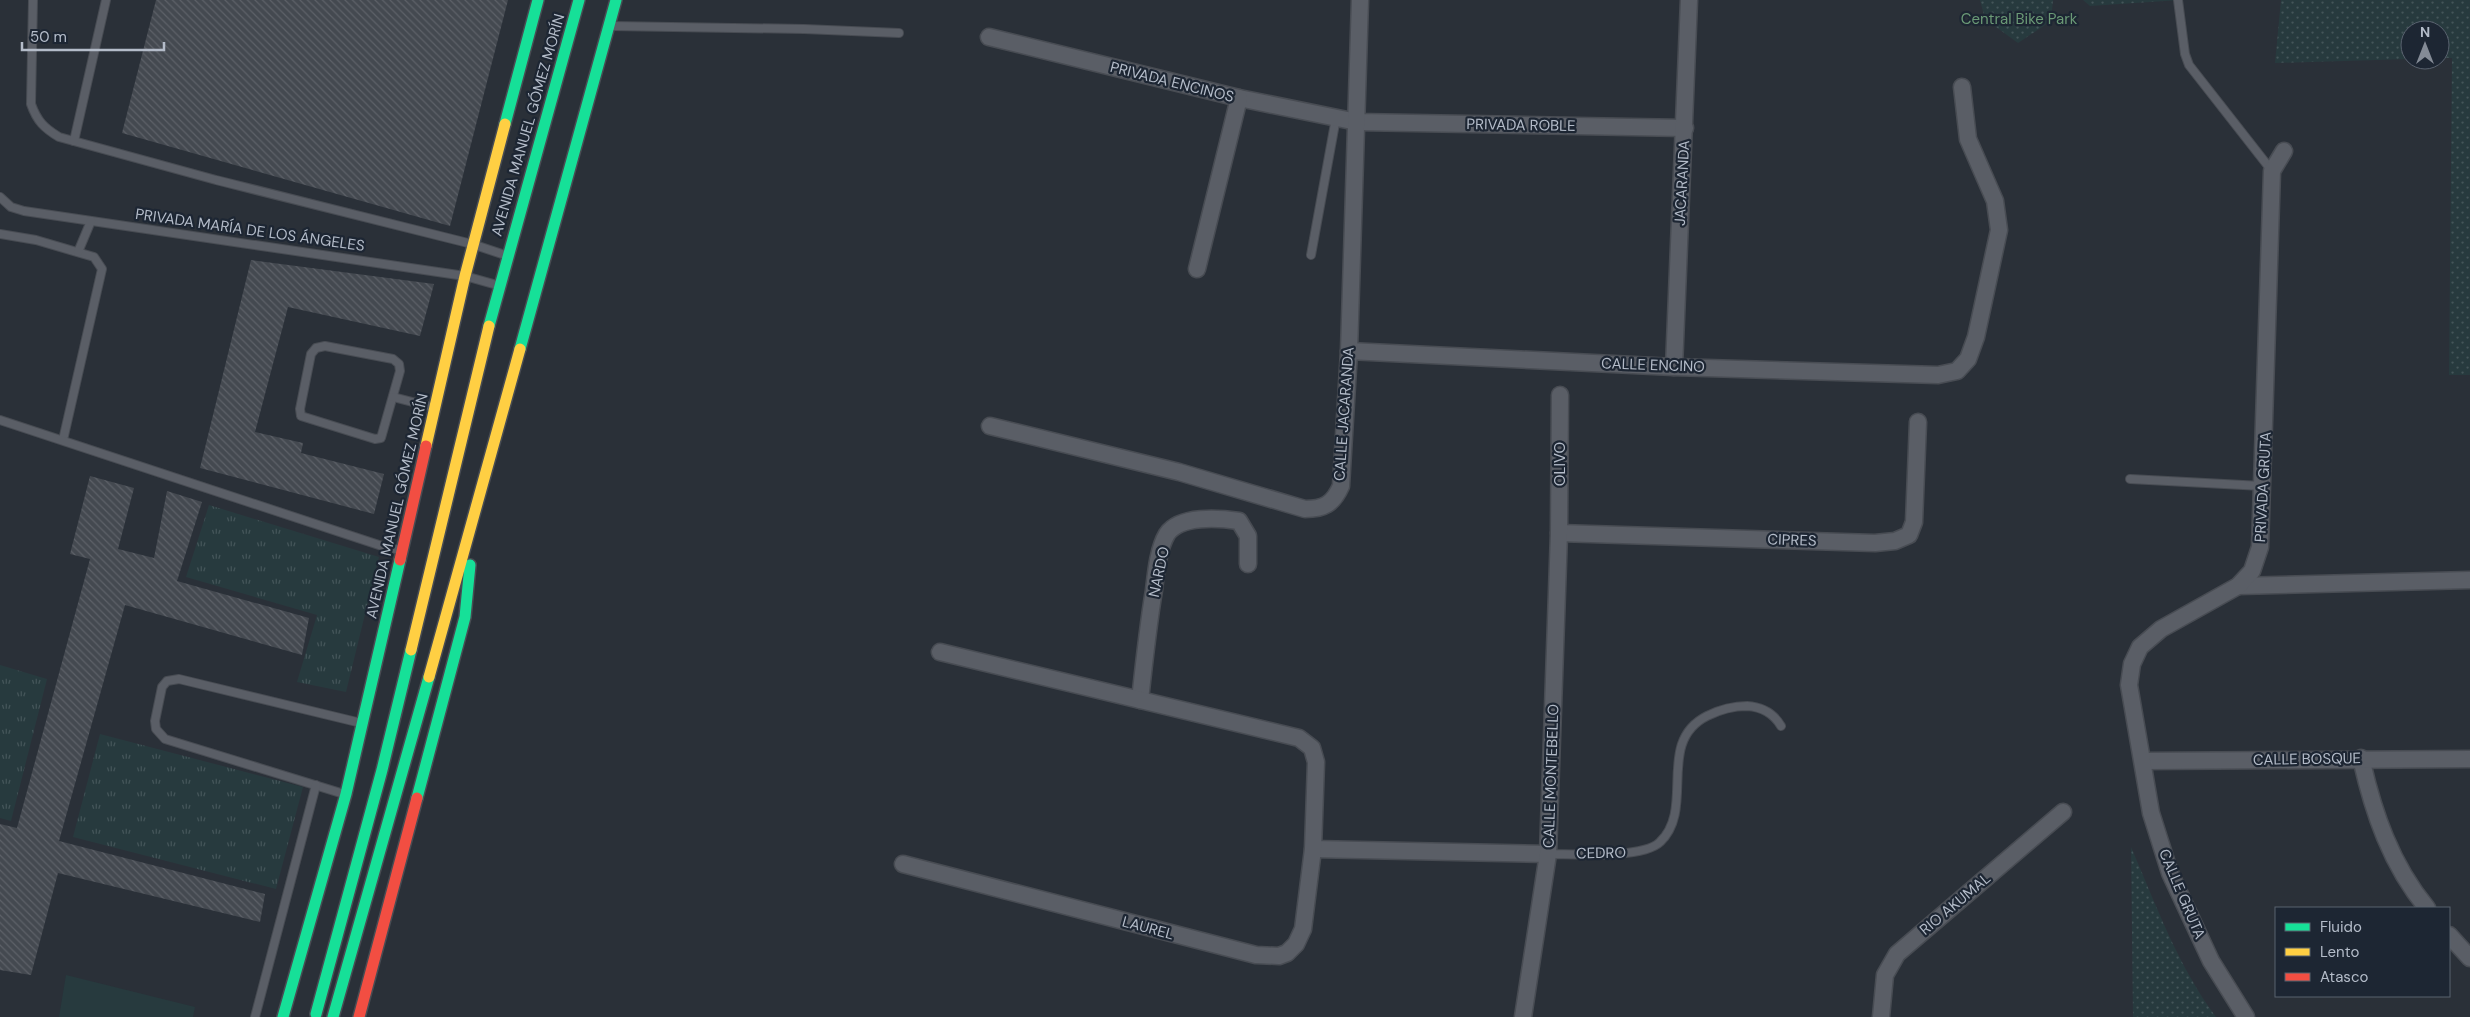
<svg xmlns="http://www.w3.org/2000/svg" width="2470" height="1017" font-family="'DM Sans',sans-serif">
  <style>
    .grass { fill: url(#grass-tufts) }
    .park { fill: url(#park-dots) }
    .pitch { fill: #273a3e }
    .building { fill: url(#building-back-hatch) }
    .lines { fill: none; stroke-linecap: round; stroke-linejoin: round }
    .lane-casing { stroke: #484c53; stroke-width: 10 }
    .street-casing { stroke: #484c53; stroke-width: 19 }
    .fast-casing { stroke: #484c53; stroke-width: 14 }
    .slow-casing { stroke: #484c53; stroke-width: 14 }
    .jam-casing { stroke: #484c53; stroke-width: 14 }
    .lane { stroke: #5a5e66; stroke-width: 8 }
    .street { stroke: #5a5e66; stroke-width: 16 }
    .fast { stroke: #16e098; stroke-width: 11 }
    .slow { stroke: #ffcf43; stroke-width: 11 }
    .jam { stroke: #f24e42; stroke-width: 11 }
    .labels { text-anchor: middle; stroke-width: 4.5; stroke-linejoin: round; paint-order: stroke }
    .park-label { font-size: 15px; fill: #6b9a76; stroke: #1d2633 }
    .street-label { font-size: 15px; fill: #b4bcc9; stroke: #1d2633 }
  </style>
  <defs>
    <pattern id="grass-tufts" width="24" height="20" patternUnits="userSpaceOnUse" patternTransform="scale(1.25)"><rect width="24" height="20" fill="#273a3e"/><path d="M3 7l-1-3M5 7V3M7 7l1-3M15 17l-1-3M17 17v-4M19 17l1-3" fill="none" stroke="#445559"/></pattern>
    <pattern id="park-dots" width="8" height="8" patternUnits="userSpaceOnUse" patternTransform="scale(1.25)"><rect width="8" height="8" fill="#273a3e"/><path d="M2 2h.1M6 6h.1" fill="none" stroke="#445559" stroke-width="1.8" stroke-linecap="round"/></pattern>
    <pattern id="building-back-hatch" width="6" height="6" patternUnits="userSpaceOnUse" patternTransform="scale(1.25)"><rect width="6" height="6" fill="#444950"/><path d="M-1 5l2 2M0 0l6 6M5-1l2 2" fill="none" stroke="#5d6168"/></pattern>
  </defs>
  <rect width="100%" height="100%" fill="#2a3038"/>
  <g class="grass">
    <polygon points="209,505 379,557 346,692 297,682 317,615 186,577"/>
    <polygon points="0,665 47,679 11,821 0,818"/>
    <polygon points="100,734 303,787 276,889 73,837"/>
  </g>
  <g class="park">
    <polygon points="1980,0 2053,0 2051,21 2018,43 1985,19"/>
    <polygon points="2083,0 2180,0 2090,6"/>
    <polygon points="2281,0 2470,0 2470,375 2449,375 2452,58 2440,58 2440,30 2410,30 2410,59 2275,63"/>
    <path d="M2131,847C2156,905 2178,966 2216,1017H2133Z"/>
  </g>
  <polygon class="pitch" points="66,975 195,1007 193,1017 59,1017"/>
  <g class="building">
    <polygon points="156,0 508,0 450,226 122,133"/>
    <polygon points="251,260 434,284 420,336 288,307 255,432 303,443 301,453 384,474 374,514 200,468"/>
    <polygon points="90,476 134,488 118,549 154,558 167,491 202,502 177,581 309,618 302,655 125,605 59,841 265,894 260,922 58,873 31,975 0,970 0,824 17,828 90,559 70,554"/>
  </g>
  <g class="lines">
    <defs>
      <g id="lane">
        <path d="M33,0L31,104C37,121 44,128 59,137L216,180L472,244L505,255"/>
        <polyline points="2178,0 2185,54 2189,65 2272,171"/>
        <polyline points="611,26 804,29 899,33"/>
        <polyline points="74,141 106,0"/>
        <polyline points="0,197 11,207 24,211 465,276 497,285"/>
        <polyline points="0,234 36,240 94,257 102,269 63,440"/>
        <polyline points="78,252 91,221"/>
        <polyline points="1311,255 1336,118"/>
        <polygon points="325,346 393,359 399,364 400,371 381,438 375,439 301,416 300,409 311,354 316,348"/>
        <polyline points="393,397 432,407"/>
        <polyline points="0,420 385,547 401,550"/>
        <polyline points="2130,479 2262,486"/>
        <polyline points="344,794 165,739 156,729 155,721 162,687 167,681 179,679 361,723"/>
        <path d="M1548,854C1573,854 1643,859 1660,842C1696,808 1655,742 1707,716C1719,710 1732,706 1747,706C1762,707 1774,714 1781,726"/>
        <polyline points="255,1017 316,785"/>
      </g>
      <g id="street">
        <polyline points="989,37 1239,98 1357,122 1685,128"/>
        <polyline points="1197,269 1239,98"/>
        <polyline points="1349,351 1674,367 1938,375 1957,371 1968,359 1976,337 1999,230 1995,201 1968,139 1962,87"/>
        <polyline points="1674,367 1689,0"/>
        <path d="M990,426L1179,472L1305,509C1324,509 1333,504 1341,486L1349,351L1360,0"/>
        <polyline points="1559,533 1875,543 1895,541 1909,535 1914,522 1918,422"/>
        <polyline points="2238,586 2470,580"/>
        <path d="M1140,700C1144,663 1148,626 1154,590C1156,573 1158,549 1167,534C1180,515 1219,518 1239,521L1248,536V564"/>
        <path d="M2361,758C2373,812 2391,865 2427,908"/>
        <polyline points="2143,761 2470,759"/>
        <polyline points="1313,849 1548,854"/>
        <polyline points="903,864 1256,955 1279,956 1287,953 1296,944 1303,929 1313,849 1316,762 1312,748 1299,738 940,652"/>
        <polyline points="2449,935 2470,958"/>
        <polyline points="1523,1017 1548,854 1559,533 1560,395"/>
        <polyline points="1881,1017 1885,975 1897,954 2063,812"/>
        <polyline points="2246,1017 2211,961 2170,873 2151,813 2129,685 2132,664 2140,647 2161,629 2238,586 2252,571 2260,547 2272,171 2284,151"/>
      </g>
      <g id="fast">
        <polyline points="505,124 538,0"/>
        <polyline points="489,326 579,0"/>
        <polyline points="520,349 616,0"/>
        <polyline points="417,798 465,617 470,565"/>
        <polyline points="316,1014 382,770 411,650"/>
        <polyline points="283,1017 346,794 400,560"/>
        <polyline points="333,1017 429,677"/>
      </g>
      <g id="slow">
        <polyline points="426,446 465,276 505,124"/>
        <polyline points="411,650 489,326"/>
        <polyline points="429,677 520,349"/>
      </g>
      <g id="jam">
        <polyline points="400,560 426,446"/>
        <polyline points="359,1017 417,798"/>
      </g>
    </defs>
    <use href="#lane" class="lane-casing"/>
    <use href="#street" class="street-casing"/>
    <use href="#fast" class="fast-casing"/>
    <use href="#slow" class="slow-casing"/>
    <use href="#jam" class="jam-casing"/>
    <use href="#lane" class="lane"/>
    <use href="#street" class="street"/>
    <use href="#fast" class="fast"/>
    <use href="#slow" class="slow"/>
    <use href="#jam" class="jam"/>
  </g>
  <g class="labels">
    <g class="park-label">
      <text x="2019" y="24">Central Bike Park</text>
    </g>
    <g class="street-label">
      <text transform="translate(1172 82) rotate(14)" y="5">PRIVADA ENCINOS</text>
      <text transform="translate(528 125) rotate(-74)" y="5">AVENIDA MANUEL GÓMEZ MORÍN</text>
      <text transform="translate(1521 125) rotate(1)" y="5">PRIVADA ROBLE</text>
      <text transform="translate(1682 183) rotate(-87)" y="5">JACARANDA</text>
      <text transform="translate(250 230) rotate(8)" y="5">PRIVADA MARÍA DE LOS ÁNGELES</text>
      <text transform="translate(1653 365) rotate(2)" y="5">CALLE ENCINO</text>
      <text transform="translate(1344 414) rotate(-86)" y="5">CALLE JACARANDA</text>
      <text transform="translate(1560 464) rotate(-90)" y="5">OLIVO</text>
      <text transform="translate(2263 487) rotate(-87)" y="5">PRIVADA GRUTA</text>
      <text transform="translate(397 506) rotate(-77)" y="5">AVENIDA MANUEL GÓMEZ MORÍN</text>
      <text transform="translate(1792 540) rotate(2)" y="5">CIPRES</text>
      <text transform="translate(1159 572) rotate(-78)" y="5">NARDO</text>
      <text transform="translate(2307 759) rotate(-1)" y="5">CALLE BOSQUE</text>
      <text transform="translate(1551 776) rotate(-88)" y="5">CALLE MONTEBELLO</text>
      <text transform="translate(1601 853) rotate(-1)" y="5">CEDRO</text>
      <text transform="translate(2182 894) rotate(67)" y="5">CALLE GRUTA</text>
      <text transform="translate(1955 904) rotate(-40)" y="5">RIO AKUMAL</text>
      <text transform="translate(1148 928) rotate(15)" y="5">LAUREL</text>
    </g>
  </g>
  <rect x="2275" y="907" width="175" height="90" fill="#1d2633" stroke="#59626f"/>
  <rect x="2285" y="923" width="25" height="8" fill="#16e098" stroke="#59626f"/>
  <text x="2320" y="932" font-size="15" fill="#b4bcc9">Fluido</text>
  <rect x="2285" y="948" width="25" height="8" fill="#ffcf43" stroke="#59626f"/>
  <text x="2320" y="957" font-size="15" fill="#b4bcc9">Lento</text>
  <rect x="2285" y="973" width="25" height="8" fill="#f24e42" stroke="#59626f"/>
  <text x="2320" y="982" font-size="15" fill="#b4bcc9">Atasco</text>
  <g transform="translate(2425 45)"><circle r="24" fill="#1d2633" stroke="#59626f"/>
  <path d="M0-4L9 19L0 12L-9 19Z" fill="#848b96"/>
  <text y="-8" font-size="14" font-weight="bold" text-anchor="middle" fill="#b4bcc9">N</text>
  </g>
  <path d="M22 42v8h142v-8" fill="none" stroke="#b4bcc9" stroke-width="2.5"/>
  <text x="30" y="42" font-size="15" fill="#b4bcc9" stroke="#1d2633" stroke-width="4" paint-order="stroke">50 m</text>
</svg>
